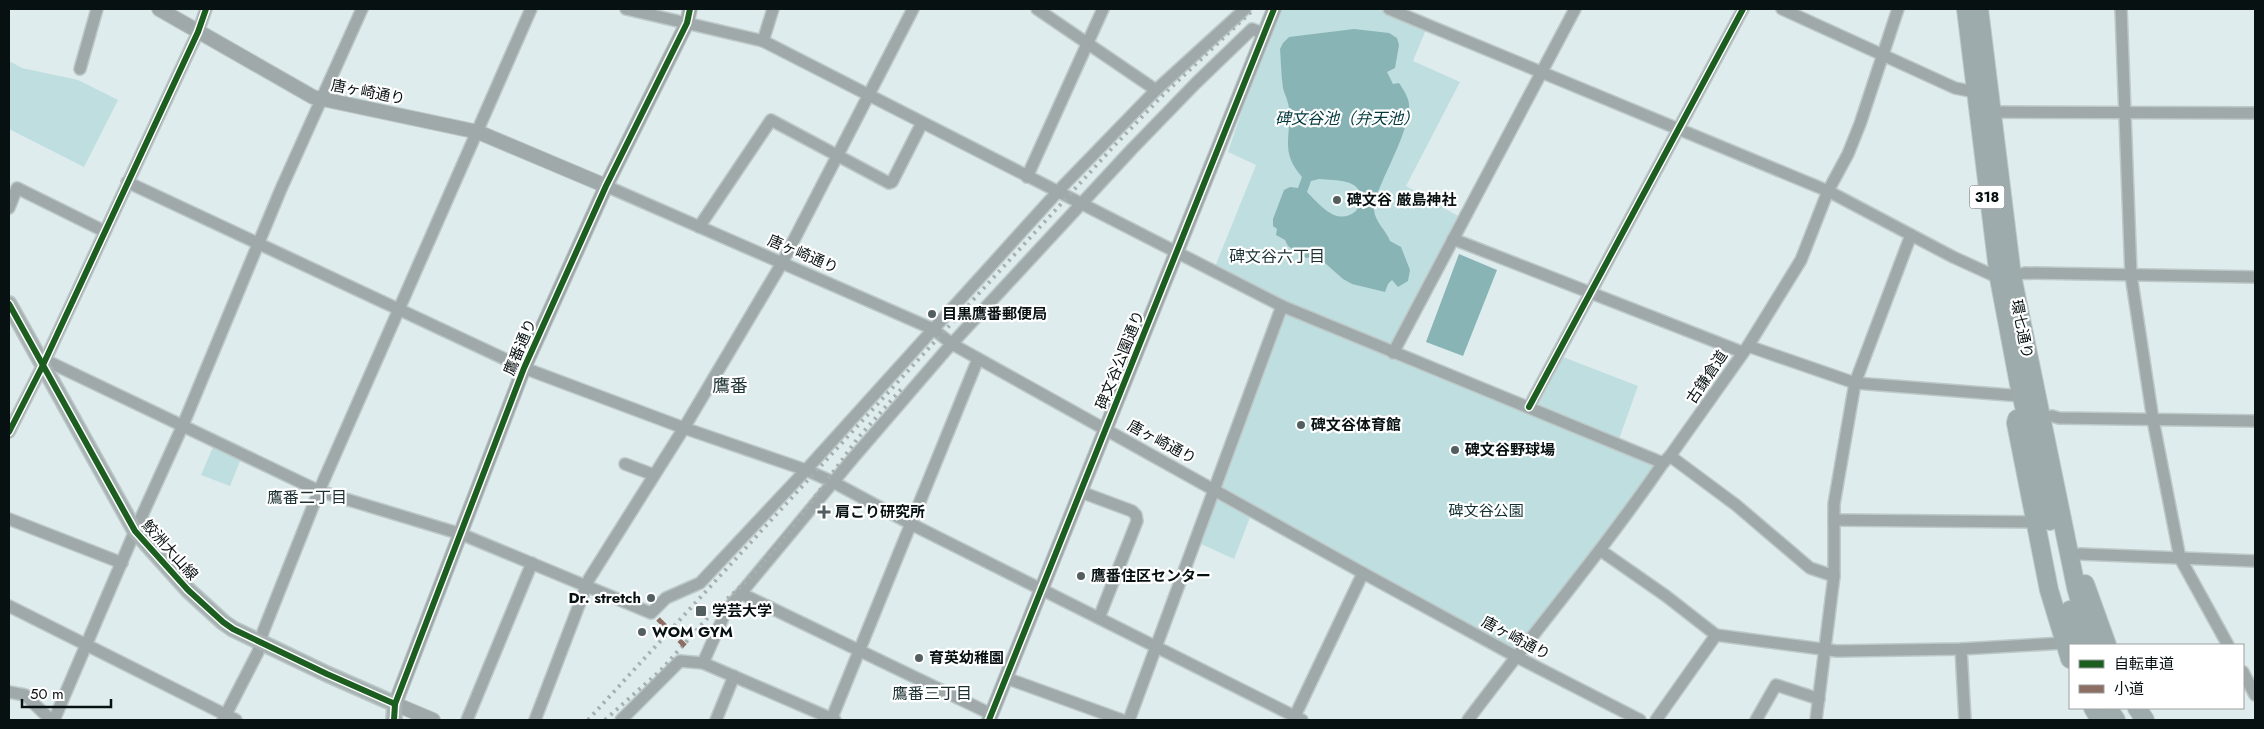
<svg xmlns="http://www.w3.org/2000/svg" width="2264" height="729" font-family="Jost,'Noto Sans JP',sans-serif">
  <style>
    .green { fill: #bfdedf }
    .water { fill: #89b4b6; fill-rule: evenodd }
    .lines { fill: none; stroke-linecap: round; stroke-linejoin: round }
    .minor-casing { stroke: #bdc8c8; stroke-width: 14 }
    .tertiary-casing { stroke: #bdc8c8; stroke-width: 16 }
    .secondary-casing { stroke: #bdc8c8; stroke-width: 18 }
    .primary-casing { stroke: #bdc8c8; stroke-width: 20 }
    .minor { stroke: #9fa9a9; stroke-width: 11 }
    .tertiary { stroke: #9fa9a9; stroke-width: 14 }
    .secondary { stroke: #a7b2b3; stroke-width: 15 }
    .primary { stroke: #9eabac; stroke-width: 18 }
    .rail { stroke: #a6b0b1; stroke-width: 4; stroke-dasharray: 2.5 5; stroke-linecap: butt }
    .quiet { stroke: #8d6e63; stroke-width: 5; stroke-dasharray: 10 5; stroke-linecap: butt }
    .cycleway-casing { stroke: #fff; stroke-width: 9 }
    .cycleway { stroke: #1b5e20; stroke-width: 6 }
    .poi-dot { fill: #535e5f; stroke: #fff; stroke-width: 2 }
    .labels { text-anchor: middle; stroke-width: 4.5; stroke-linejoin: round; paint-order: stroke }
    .shield { fill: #fff; stroke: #525859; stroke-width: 1 }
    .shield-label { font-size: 14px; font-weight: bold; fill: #081112 }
    .street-label { font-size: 15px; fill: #081112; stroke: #fff }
    .poi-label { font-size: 15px; font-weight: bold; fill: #081112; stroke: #fff; text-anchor: start }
    .park-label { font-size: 15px; fill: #123032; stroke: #fff }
    .water-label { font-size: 16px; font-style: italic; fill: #00383c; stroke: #fff }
    .neighbourhood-label { font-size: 16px; fill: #1c3132; stroke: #fff }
    .quarter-label { font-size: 18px; fill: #1c3132; stroke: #fff }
  </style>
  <rect width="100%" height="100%" fill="#deeced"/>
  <g class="green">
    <polygon points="1279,9 1380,9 1427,27 1413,61 1460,82 1406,186 1458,216 1390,349 1282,304 1215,267 1256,165 1228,152 1275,11"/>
    <polygon points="9,61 22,68 78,80 118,100 84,167 9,129"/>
    <polygon points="1284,312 1657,463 1599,546 1514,653 1217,487"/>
    <polygon points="1563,357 1638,386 1619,439 1537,406"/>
    <polygon points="214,445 239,457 240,461 230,486 201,475"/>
    <polygon points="1215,492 1252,512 1234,559 1197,542"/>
  </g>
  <g class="water">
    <path d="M1354,29L1389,33L1397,38L1399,45L1395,68L1387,72L1393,84L1399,83C1403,89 1408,96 1409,104C1411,122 1391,162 1383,180C1379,190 1373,200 1374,210C1375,222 1386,230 1390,241L1401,247L1410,270L1408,281L1398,287L1392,280L1388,284L1385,292L1352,284L1343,279L1317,256L1306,258L1288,246L1285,240L1276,235L1277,229L1273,226V219L1284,190L1290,187L1298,188L1302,177C1280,151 1291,140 1289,110C1289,102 1285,96 1283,88C1281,75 1281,61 1280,49L1283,43L1289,37ZM1319,179C1341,181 1371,179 1356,211C1337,227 1320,205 1307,192L1311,181Z"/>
    <polygon points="1459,254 1497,270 1463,356 1426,342"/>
  </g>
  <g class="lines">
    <defs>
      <g id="minor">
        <polyline points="626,9 763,41 1282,306 1663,463"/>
        <polyline points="1037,9 1156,90"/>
        <polyline points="1389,9 1828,191 1953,257 1999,278"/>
        <polyline points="1782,9 1955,88 1975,92"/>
        <polyline points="2121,9 2131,275 2153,420 2180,558 2228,645"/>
        <polyline points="763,41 773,9"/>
        <polyline points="80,69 97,9"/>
        <polyline points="1992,112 2255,113"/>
        <polyline points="1027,177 1103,9"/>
        <polyline points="127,182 524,368 684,428 806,470 833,482 911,524 1302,720"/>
        <polyline points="606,186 933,329 952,344 1363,573 1515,656 1640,720"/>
        <polyline points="9,208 17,188 104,231"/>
        <polyline points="699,227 771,120 889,183 892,182 922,123"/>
        <polyline points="1453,239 1742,352"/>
        <polyline points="2012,276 2025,273 2255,277"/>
        <polyline points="1748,346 1855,383 2022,396"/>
        <polyline points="1393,353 1575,9"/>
        <polyline points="45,360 319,491 461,534 651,613 666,598 700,583 806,470 1061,188 1156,90 1245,9"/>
        <polyline points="1529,407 1743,9"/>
        <polyline points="2052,416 2059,418 2255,421"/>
        <polyline points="9,432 42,367 198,32 206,9"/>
        <polyline points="1670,456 1736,505 1810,568 1834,576"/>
        <polyline points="625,464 654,475"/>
        <polyline points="1081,492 1132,511 1136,515 1137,521 1099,618"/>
        <polyline points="9,519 122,563"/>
        <polyline points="1834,520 2035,522"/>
        <polyline points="1600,550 1666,596 1716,635 1837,651 1961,649 2064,643"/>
        <polyline points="2080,554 2255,561"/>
        <polyline points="742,594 991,714"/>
        <polyline points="9,606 236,720"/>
        <polyline points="1961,649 1965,720"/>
        <polyline points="703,663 726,611 854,457 947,349 1132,149 1196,83 1252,29 1265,34"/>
        <polyline points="2243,672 2255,695"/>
        <polyline points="1006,678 1122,720"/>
        <polyline points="9,692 25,695 51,720"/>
        <polyline points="54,720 135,531 183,425 281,189 362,9"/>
        <polyline points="223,720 258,652 263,632 319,491 531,9"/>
        <polyline points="467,720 532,563"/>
        <polyline points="535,720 589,579 684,428 782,263 913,9"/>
        <polyline points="621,720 680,661 703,663 835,720"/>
        <polyline points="716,720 734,676"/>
        <polyline points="831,720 978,359"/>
        <polyline points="1129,720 1282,306"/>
        <polyline points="1293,720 1363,573"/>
        <path d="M1468,720C1532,634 1602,552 1663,463L1670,456L1748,346L1801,260L1828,191L1848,154L1860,124L1898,9"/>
        <polyline points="1656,720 1716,635"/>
        <polyline points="1756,720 1776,685 1819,699"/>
        <polyline points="1816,720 1834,576 1834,504 1855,383 1911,235"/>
      </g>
      <g id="tertiary">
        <polyline points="159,9 313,97 478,132 606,186"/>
        <polyline points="433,720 395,704 524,368 606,186 687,23 690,9"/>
        <polyline points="989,720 1274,9"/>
      </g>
      <polyline id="secondary" points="9,304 135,531 188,590 223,622 233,629 327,674 395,704 394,720"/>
      <g id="primary">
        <polyline points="1966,9 1999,278 2019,384 2050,521"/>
        <polyline points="1979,9 2012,276 2076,587 2092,645"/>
        <polyline points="2017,419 2016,423 2049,590 2070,659"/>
        <polyline points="2085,584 2107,645"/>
        <polyline points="2070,610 2079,645"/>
        <polyline points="2093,708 2100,720"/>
        <polyline points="2108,708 2116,720"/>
        <polyline points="2137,708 2145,720"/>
      </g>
    </defs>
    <use href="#minor" class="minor-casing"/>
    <use href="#tertiary" class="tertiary-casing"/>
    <use href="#secondary" class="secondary-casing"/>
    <use href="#primary" class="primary-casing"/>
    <use href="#minor" class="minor"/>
    <use href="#tertiary" class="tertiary"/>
    <use href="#secondary" class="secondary"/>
    <use href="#primary" class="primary"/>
    <g class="rail">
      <polyline points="588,720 1115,145 1162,96 1254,9"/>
      <polyline points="605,720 661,670 711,614 753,575 790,531 858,438 904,386"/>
    </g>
    <polyline class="quiet" points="658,619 685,646"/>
    <defs>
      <g id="cycleway">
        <polyline points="9,304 135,531 188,590 223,622 233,629 327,674 395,704"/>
        <polyline points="1529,407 1743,9"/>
        <polyline points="9,432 42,367 198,32 206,9"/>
        <polyline points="394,720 395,704 524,368 606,186 687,23 690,9"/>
        <polyline points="989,720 1274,9"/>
      </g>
    </defs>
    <use href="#cycleway" class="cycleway-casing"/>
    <use href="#cycleway" class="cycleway"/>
  </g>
  <g class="poi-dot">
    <circle cx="1337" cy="200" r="5"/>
    <circle cx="932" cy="314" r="5"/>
    <circle cx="1301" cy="425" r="5"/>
    <circle cx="1455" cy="450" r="5"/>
    <path d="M821.5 504.5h5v5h5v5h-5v5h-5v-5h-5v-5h5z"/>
    <circle cx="1081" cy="576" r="5"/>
    <circle cx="651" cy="598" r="5"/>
    <rect x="695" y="605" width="12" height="12" rx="2.5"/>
    <circle cx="642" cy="632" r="5"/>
    <circle cx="919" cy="658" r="5"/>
  </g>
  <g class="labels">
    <rect class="shield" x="1969.5" y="185.5" width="35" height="23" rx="4"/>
    <g class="shield-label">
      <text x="1987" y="202">318</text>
    </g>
    <g class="street-label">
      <text transform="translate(368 92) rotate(11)" y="5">唐ヶ崎通り</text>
      <text transform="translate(803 254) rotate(23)" y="5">唐ヶ崎通り</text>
      <text transform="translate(2022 329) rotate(79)" y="5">環七通り</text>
      <text transform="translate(520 347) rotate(-67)" y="5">鷹番通り</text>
      <text transform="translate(1120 360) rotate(-68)" y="5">碑文谷公園通り</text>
      <text transform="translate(1707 377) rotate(-56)" y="5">古鎌倉道</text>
      <text transform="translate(1162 442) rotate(28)" y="5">唐ヶ崎通り</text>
      <text transform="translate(170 550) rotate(48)" y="5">鮫洲大山線</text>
      <text transform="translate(1516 638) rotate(28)" y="5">唐ヶ崎通り</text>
    </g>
    <g class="poi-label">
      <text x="1347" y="205">碑文谷 厳島神社</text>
      <text x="942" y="319">目黒鷹番郵便局</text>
      <text x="1311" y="430">碑文谷体育館</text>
      <text x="1465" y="455">碑文谷野球場</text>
      <text x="835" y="517">肩こり研究所</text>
      <text x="1091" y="581">鷹番住区センター</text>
      <text x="641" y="603" text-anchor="end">Dr. stretch</text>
      <text x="712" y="616">学芸大学</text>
      <text x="652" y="637">WOM GYM</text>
      <text x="929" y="663">育英幼稚園</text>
    </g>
    <g class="park-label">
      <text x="1486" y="516">碑文谷公園</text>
    </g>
    <g class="water-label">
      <text x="1347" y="124">碑文谷池（弁天池）</text>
    </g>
    <g class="neighbourhood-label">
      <text x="1277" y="262">碑文谷六丁目</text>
      <text x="307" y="503">鷹番二丁目</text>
      <text x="932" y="699">鷹番三丁目</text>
    </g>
    <g class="quarter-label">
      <text x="730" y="392">鷹番</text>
    </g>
  </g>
  <rect width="2264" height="729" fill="none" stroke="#081112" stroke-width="20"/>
  <rect x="2069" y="644" width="175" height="65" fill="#ffffff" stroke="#9ca0a0"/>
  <rect x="2079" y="660" width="25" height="8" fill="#1b5e20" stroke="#9ca0a0"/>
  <text x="2114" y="669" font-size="15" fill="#081112">自転車道</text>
  <rect x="2079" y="685" width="25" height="8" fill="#8d6e63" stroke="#9ca0a0"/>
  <text x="2114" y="694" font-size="15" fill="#081112">小道</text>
  <path d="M22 699v8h89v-8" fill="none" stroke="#081112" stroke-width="2.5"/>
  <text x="30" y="699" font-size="15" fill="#081112" stroke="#ffffff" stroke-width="4" paint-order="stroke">50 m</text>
</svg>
